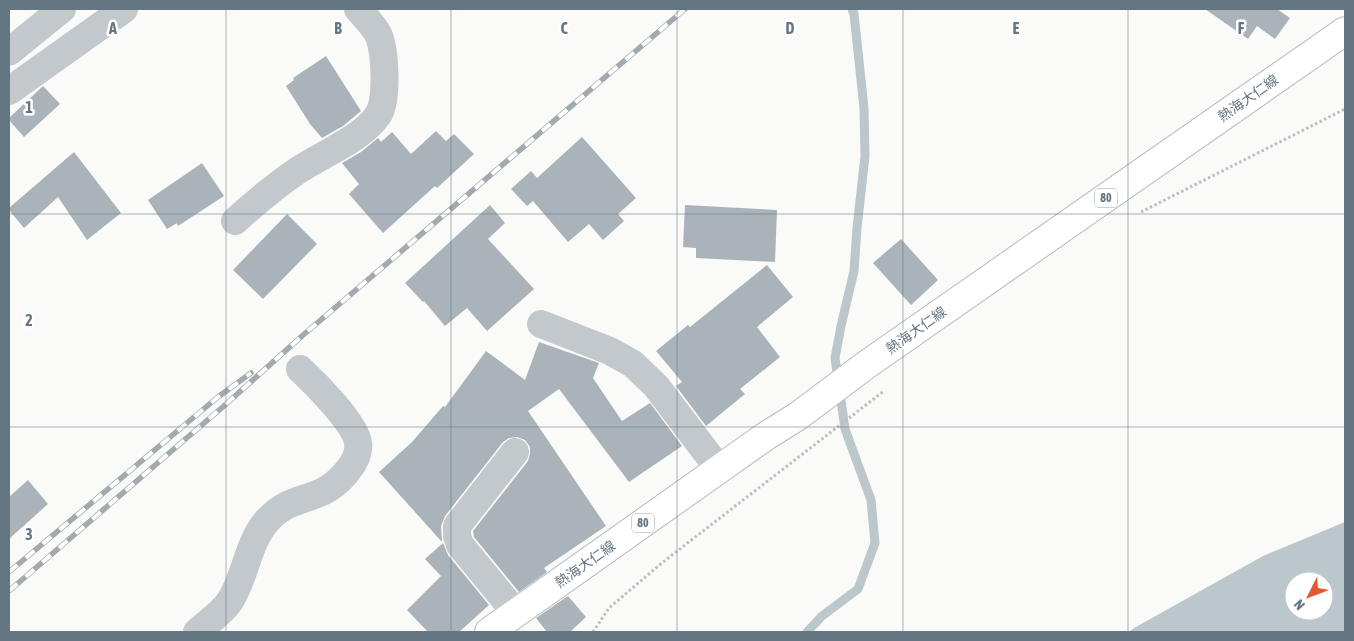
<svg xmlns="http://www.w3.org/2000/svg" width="1354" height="641" font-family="'Asap Condensed','Noto Sans JP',sans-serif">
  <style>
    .water { fill: #bbc7cb; fill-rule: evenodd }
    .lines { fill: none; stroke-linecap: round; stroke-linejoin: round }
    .stream { stroke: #bbc7cb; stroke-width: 9 }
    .building { fill: #aab3b9 }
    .major-casing { stroke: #b5babe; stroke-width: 30 }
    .path { stroke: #bbbfc2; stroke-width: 3; stroke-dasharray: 2.5 2.5; stroke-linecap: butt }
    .minor { stroke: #c3c8cc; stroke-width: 28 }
    .major { stroke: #fff; stroke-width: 28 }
    .rail-casing { stroke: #a2aab0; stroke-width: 5.5 }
    .rail { stroke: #fff; stroke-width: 4; stroke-dasharray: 11; stroke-linecap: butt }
    .grid { fill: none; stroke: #657683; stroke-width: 1; stroke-opacity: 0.55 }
    .labels { text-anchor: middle; stroke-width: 5; stroke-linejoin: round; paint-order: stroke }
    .shield { fill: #fff; stroke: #939fa8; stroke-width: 1 }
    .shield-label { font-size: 12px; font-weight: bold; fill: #657683 }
    .street-label { font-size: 14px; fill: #657683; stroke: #fff }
    .grid-label { font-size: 16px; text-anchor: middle; font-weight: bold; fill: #657683; stroke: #fff; stroke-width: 5; stroke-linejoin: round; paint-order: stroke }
  </style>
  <rect width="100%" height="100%" fill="#fafaf8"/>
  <path class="water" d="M1345,522V632H1129L1134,628L1263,556ZM1294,581H1324V611H1294Z"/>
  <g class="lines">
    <polyline class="stream" points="807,632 822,616 858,589 875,543 871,500 845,429 835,358 841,326 854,271 857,228 865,156 864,108 854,14 852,9"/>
  </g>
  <g class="building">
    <polygon points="1205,9 1277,9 1290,18 1275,39 1257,26 1248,39"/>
    <polygon points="326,56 361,111 343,126 322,138 310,124 286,86 294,80 293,78"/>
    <polygon points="43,86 60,104 24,137 9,120 9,118"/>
    <polygon points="436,131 446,141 454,134 474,154 437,188 435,186 383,233 349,194 359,184 342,163 361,152 378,138 381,142 392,132 411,154"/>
    <polygon points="582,137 636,198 618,214 624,221 603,240 589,224 568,242 533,201 527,206 511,189 531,171 537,178"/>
    <polygon points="74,152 121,213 87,240 58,197 24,228 9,210 9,208"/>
    <polygon points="202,163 224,196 178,226 177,223 167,229 148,200"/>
    <polygon points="490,205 505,223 488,239 534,289 487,331 467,308 445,326 424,301 423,302 405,283"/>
    <polygon points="685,205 777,210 775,262 696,258 696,248 683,247"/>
    <polygon points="287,214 317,244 263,299 233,270"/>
    <polygon points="901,239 938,280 911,305 873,263"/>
    <polygon points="767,265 793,297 757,327 780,357 740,389 745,394 706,426 676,386 682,382 656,351 688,325 690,327"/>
    <polygon points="539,342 599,363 593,378 622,421 650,403 682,446 629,482 559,389 528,411 606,526 544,568 547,572 519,592 474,537 473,531 528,461 530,454 530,447 525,440 517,437 509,438 503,442 445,516 441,526 442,542 379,472 412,442 443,406 445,407 486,351 525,380"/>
    <polygon points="28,480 48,504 9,539 9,497"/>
    <polygon points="443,543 448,555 489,605 459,632 428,632 407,610 441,576 425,559"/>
    <polygon points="568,596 586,617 570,632 547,632 536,618"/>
  </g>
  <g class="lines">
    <defs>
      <polyline id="major" points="489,632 766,436 798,416 866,365 1345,31"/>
    </defs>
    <use href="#major" class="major-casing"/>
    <g class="path">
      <polyline points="1141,212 1345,109"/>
      <polyline points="593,632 609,608 663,562 884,391"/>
    </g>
    <g class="minor">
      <polyline points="9,52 62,9"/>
      <polyline points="9,91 124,9"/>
      <path d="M235,221C255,203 275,186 297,171C322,154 362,139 378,115C388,101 385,52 379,36C375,27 365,17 358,9"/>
      <polyline points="541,324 610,351 633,364 656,386 719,469"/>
      <polyline points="515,452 457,526 457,536 460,545 516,613"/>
      <path d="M197,632C208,622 222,613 230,601C246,576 247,545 266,522C284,501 299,502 322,492C337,485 361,462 358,443C356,424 315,383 300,369"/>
    </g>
    <use href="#major" class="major"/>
    <defs>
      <g id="rail">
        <polyline points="9,572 218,397 251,373"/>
        <polyline points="9,591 225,405 302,336 685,9"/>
      </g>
    </defs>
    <use href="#rail" class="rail-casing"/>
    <use href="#rail" class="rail"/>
  </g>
  <path class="grid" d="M226,9V632M451,9V632M677,9V632M903,9V632M1128,9V632M9,214H1345M9,427H1345"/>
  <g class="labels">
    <g class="shield">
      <rect x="1095" y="188.5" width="22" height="19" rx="4"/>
      <rect x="632" y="513.5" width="22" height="19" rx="4"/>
    </g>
    <g class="shield-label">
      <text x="1106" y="202">80</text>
      <text x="643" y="527">80</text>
    </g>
    <g class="street-label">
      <text transform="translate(1248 98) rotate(-35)" y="5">熱海大仁線</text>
      <text transform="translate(916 330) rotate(-35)" y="5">熱海大仁線</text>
      <text transform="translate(585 564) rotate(-35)" y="5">熱海大仁線</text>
    </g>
  </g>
  <g class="grid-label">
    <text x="113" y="34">A</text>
    <text x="338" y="34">B</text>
    <text x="564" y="34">C</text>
    <text x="790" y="34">D</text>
    <text x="1016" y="34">E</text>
    <text x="1241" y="34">F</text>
    <text x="29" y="113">1</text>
    <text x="29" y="326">2</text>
    <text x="29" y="540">3</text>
  </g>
  <rect width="1354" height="641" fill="none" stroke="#657683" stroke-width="20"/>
  <g transform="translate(1309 596) rotate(228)"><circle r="24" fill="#ffffff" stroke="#c1c8cd"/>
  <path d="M0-4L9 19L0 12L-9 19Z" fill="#e4572e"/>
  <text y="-8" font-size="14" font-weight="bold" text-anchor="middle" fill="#657683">N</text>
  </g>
</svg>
